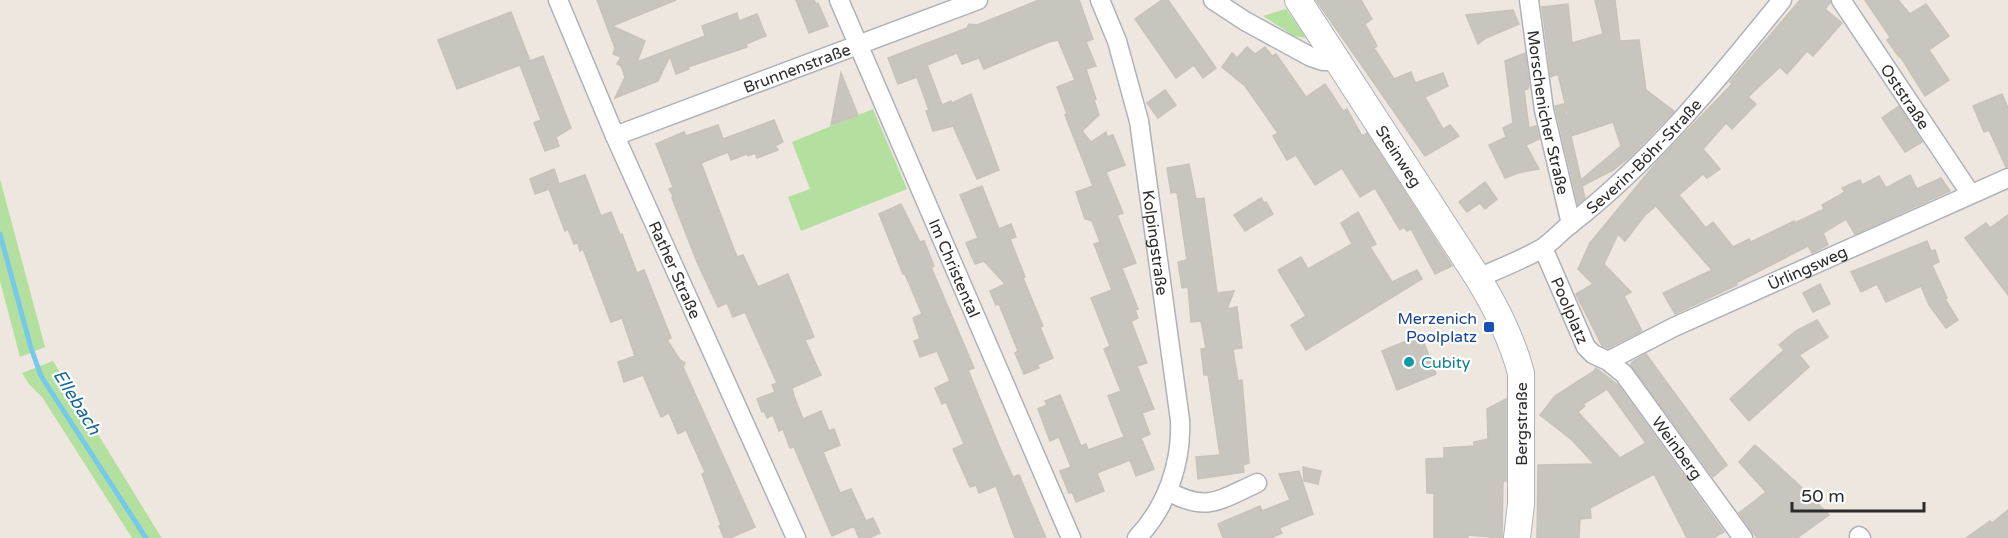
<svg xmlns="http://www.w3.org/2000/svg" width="2008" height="538" font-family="'Varela Round',sans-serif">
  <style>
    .green { fill: #b3e09e }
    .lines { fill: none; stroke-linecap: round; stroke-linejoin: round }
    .stream { stroke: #77c9e9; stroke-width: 5 }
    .building { fill: #c8c4be; stroke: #c8c3b8; stroke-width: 1.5; fill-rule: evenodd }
    .street-casing { stroke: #afb1bb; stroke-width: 21 }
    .secondary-casing { stroke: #afb1bb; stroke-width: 28 }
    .street { stroke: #fff; stroke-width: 18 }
    .secondary { stroke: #fff; stroke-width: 26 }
    .transit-dot { fill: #1a4fb4; stroke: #fff; stroke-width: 2 }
    .culture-dot { fill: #0f9aa8; stroke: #fff; stroke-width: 2 }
    .labels { text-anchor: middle; stroke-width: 4.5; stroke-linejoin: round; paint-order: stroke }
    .street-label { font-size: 16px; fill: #2c2c2c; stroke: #fff }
    .transit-label { font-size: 16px; fill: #164399; stroke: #fff; text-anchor: end }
    .culture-label { font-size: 16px; fill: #0d838f; stroke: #fff; text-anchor: start }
    .water-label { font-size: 18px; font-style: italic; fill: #146897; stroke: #fff }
  </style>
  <rect width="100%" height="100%" fill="#ede7df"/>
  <g class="green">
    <polygon points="1286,9 1307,38 1294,36 1263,16"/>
    <polygon points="873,109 907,189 801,231 788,197 810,189 792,142"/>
    <polygon points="0,179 45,347 20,357 0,281"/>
    <polygon points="53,361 161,537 162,538 132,538 42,397 29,384 22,373"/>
  </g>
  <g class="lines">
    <polyline class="stream" points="0,234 31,348 41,376 146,538"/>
  </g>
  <g class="building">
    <polygon points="597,0 676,0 612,26 645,41 637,62 705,36 702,26 737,13 739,21 757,14 766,36 746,44 747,47 688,67 689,69 676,74 670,56 658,81 615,98 625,77 621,66 617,64 621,57 613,54 615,48"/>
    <polygon points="796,0 814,0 816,4 818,3 828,26 809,33"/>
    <polygon points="1039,0 1079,0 1093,39 1086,42 1096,66 1086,69 1096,99 1094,100 1099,115 1082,131 1091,142 1106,132 1107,137 1113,135 1125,165 1106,172 1123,213 1117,215 1136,263 1122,268 1138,309 1135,310 1138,318 1131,321 1147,363 1137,366 1154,409 1142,413 1150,434 1141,438 1154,469 1136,476 1130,460 1097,473 1104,491 1076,502 1072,492 1069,493 1060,471 1071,467 1059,437 1050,441 1038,409 1047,405 1045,401 1060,395 1081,446 1086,444 1088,450 1124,437 1108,396 1121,391 1104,349 1110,346 1091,298 1112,290 1094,244 1100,242 1092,221 1085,219 1076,192 1093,186 1065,115 1067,114 1057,87 1075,80 1058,40 1049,42 984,69 979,58 962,64 957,53 927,65 942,105 951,101 952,103 971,94 999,170 977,179 953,126 933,131 926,111 929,110 917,77 898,84 888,58 967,28 969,24 977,25"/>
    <polygon points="1162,0 1168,0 1216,68 1203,78 1194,65 1176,78 1135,19"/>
    <polygon points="1316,0 1361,0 1372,19 1365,24 1377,46 1374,48 1394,79 1411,72 1415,83 1443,73 1448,86 1425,97 1443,129 1450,125 1459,136 1425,156"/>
    <path d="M1595,0H1615L1620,41L1639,40L1646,90L1674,111L1631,156L1613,170L1582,186L1585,198L1578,204L1555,106L1564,104L1566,116L1568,115L1558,74L1551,77L1542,7L1568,4L1572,43L1603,34ZM1613,122L1621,146L1581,180L1571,136Z"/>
    <polygon points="1800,0 1830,0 1830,3 1825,9 1842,23 1813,56 1807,51 1787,74 1780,67 1748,97 1756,104 1732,129 1726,123 1703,149 1720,169 1707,178 1703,174 1679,195 1706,228 1713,222 1733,247 1749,239 1751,242 1794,221 1795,223 1824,209 1822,205 1845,192 1842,188 1860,180 1862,185 1879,176 1886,188 1910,175 1917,189 1941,178 1950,191 1855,234 1846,219 1823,233 1828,245 1812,253 1808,246 1736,283 1737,285 1675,314 1663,293 1712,270 1656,206 1645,215 1625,241 1618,234 1604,264 1631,292 1624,296 1642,331 1608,348 1602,346 1576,294 1593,284 1578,269 1590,243 1656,163 1732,84 1730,82"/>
    <polygon points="1865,0 1898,0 1910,14 1926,4 1949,36 1929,50 1949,80 1925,96 1900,56 1899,57 1887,40 1890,37"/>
    <polygon points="1513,10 1519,24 1486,38 1478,44 1466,15"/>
    <polygon points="511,12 530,61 543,56 571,128 556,137 559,146 545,151 534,123 541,120 520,65 457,89 438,40"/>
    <polygon points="1247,47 1255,54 1265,47 1272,56 1276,54 1306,97 1325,84 1343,111 1347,109 1362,136 1367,133 1452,266 1435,274 1411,229 1407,231 1404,227 1400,230 1375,188 1360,197 1342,168 1315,185 1296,155 1287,160 1273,136 1278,133 1245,86 1222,67 1232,53 1237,58"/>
    <polygon points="1525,53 1529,85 1528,89 1524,90 1529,128 1536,126 1539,139 1526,145 1539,169 1518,173 1505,178 1489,145 1506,137 1503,128 1513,123 1505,61"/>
    <polygon points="841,73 858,115 831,125"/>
    <polygon points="1165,90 1176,105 1158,118 1147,103"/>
    <polygon points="2002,94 2008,108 2008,167 2006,167 1989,130 1984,132 1973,106"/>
    <polygon points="1899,106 1922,142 1905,152 1882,118"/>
    <polygon points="774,120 783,142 775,146 778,150 757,158 755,153 748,156 747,154 731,160 728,152 701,163 737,257 743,255 758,287 788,274 814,337 805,340 821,375 792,388 794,396 803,419 821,411 829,431 834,429 840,445 823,452 840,493 851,489 866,521 873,518 880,533 869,538 859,538 854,526 832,536 794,447 790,448 783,429 779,431 773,415 767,418 764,411 762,412 757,399 775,392 772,385 777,383 745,312 733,317 727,303 718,307 697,262 672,198 673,196 669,189 673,187 656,144 684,132 686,136 718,125 723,139"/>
    <polygon points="1189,164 1196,199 1204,198 1217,293 1234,291 1227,309 1237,307 1242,348 1233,349 1238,381 1242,380 1249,463 1243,465 1244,472 1198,479 1196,457 1220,455 1208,375 1204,375 1201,349 1206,348 1201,321 1191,322 1188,287 1182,288 1178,262 1187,260 1177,192 1171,193 1167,168"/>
    <polygon points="554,169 559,184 585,175 601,216 611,212 620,235 622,234 637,273 644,270 671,338 667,340 680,360 685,363 683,367 755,527 730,538 724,538 719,526 721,525 702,474 705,472 686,430 678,434 669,413 661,417 643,375 624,382 618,362 635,356 622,318 611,322 583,249 580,251 578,243 574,244 568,229 565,231 549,189 535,194 530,179"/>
    <polygon points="1485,182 1497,199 1485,209 1480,203 1467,212 1459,202"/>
    <polygon points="982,186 999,229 1011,224 1016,237 1010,239 1025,277 1023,278 1043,326 1040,327 1053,358 1037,365 1039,368 1024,374 1015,353 1018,351 999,304 996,305 990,291 1005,284 984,261 975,264 966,243 978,238 960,195"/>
    <polygon points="1261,198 1264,203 1266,202 1273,214 1245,231 1234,215"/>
    <polygon points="901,204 920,242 924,241 934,266 931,267 974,368 968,370 999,446 1013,477 1019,475 1046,538 1015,538 996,486 979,493 976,485 970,487 953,449 964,444 946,402 942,404 935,388 950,381 937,351 920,357 914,341 920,339 913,318 922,314 905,274 903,274 879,214"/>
    <polygon points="1358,212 1376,244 1370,247 1392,282 1417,270 1422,279 1306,350 1291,325 1306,316 1278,270 1301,257 1308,269 1352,244 1341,223"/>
    <polygon points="2008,215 2008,295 1965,238 1986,223 1990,228"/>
    <polygon points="1927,241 1931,251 1935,250 1939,262 1932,265 1947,298 1945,299 1958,320 1946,328 1929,305 1921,286 1886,302 1877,284 1861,292 1851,272"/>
    <polygon points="1820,284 1830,304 1813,312 1803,293"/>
    <polygon points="1817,320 1828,337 1799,355 1809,367 1749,421 1730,399 1784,350 1779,345 1796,331"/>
    <polygon points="1421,335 1436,374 1397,390 1382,351"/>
    <polygon points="1646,354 1727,465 1713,477 1631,365 1632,362"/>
    <path d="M1596,368L1618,385L1724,532L1713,538H1687L1654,474L1590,508L1591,518L1580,519L1579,538H1537L1538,465L1594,464L1572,440L1540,415L1555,396L1594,371ZM1607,389L1646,443L1620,458L1578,412L1585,406L1583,404Z"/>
    <polygon points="1506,399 1506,481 1503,481 1502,538 1468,535 1468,538 1434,538 1434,493 1427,493 1426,459 1444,458 1444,448 1474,446 1474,442 1488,439 1487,409"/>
    <polygon points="1755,445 1796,482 1829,515 1797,538 1757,538 1739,513 1766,492 1739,462"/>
    <polygon points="1303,467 1321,471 1318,484 1304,481"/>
    <polygon points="1299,471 1313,514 1279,528 1282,533 1271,538 1223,538 1218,524 1260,506 1262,511 1290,500 1279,474"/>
    <polygon points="2008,510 2008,538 1966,538 1990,521 1992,523"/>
  </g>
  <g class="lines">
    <defs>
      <g id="street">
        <path id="s1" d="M558,0L615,136L796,538"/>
        <path id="s2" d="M839,0L1071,538"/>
        <path id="s3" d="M1100,0L1117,41L1139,121L1180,420C1182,463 1167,506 1137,538"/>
        <polyline points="1213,0 1245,21 1311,57 1323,61 1338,61"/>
        <path id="s4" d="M1529,0L1544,110L1571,224"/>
        <path id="s5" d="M1841,0L1970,193"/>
        <path id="s6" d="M615,136L978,0"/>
        <path id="s7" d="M1543,248L1586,347L1593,354L1608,361L1624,374L1743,538"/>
        <path id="s8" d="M1478,278C1499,269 1521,260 1541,249C1552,242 1561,231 1572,223C1653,160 1718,79 1782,0"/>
        <path id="s9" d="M1608,361L1674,327L2008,178"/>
        <path d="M1168,491C1207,513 1219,500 1257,483"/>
        <polyline points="1859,536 1861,538"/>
      </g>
      <g id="secondary">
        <path id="s10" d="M1298,0L1478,278C1497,309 1512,339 1521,373V504L1517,538"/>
      </g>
    </defs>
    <use href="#street" class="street-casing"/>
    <use href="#secondary" class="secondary-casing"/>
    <use href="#street" class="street"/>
    <use href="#secondary" class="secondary"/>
  </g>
  <rect class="transit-dot" x="1483" y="321" width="12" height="12" rx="3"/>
  <circle class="culture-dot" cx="1409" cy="362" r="6"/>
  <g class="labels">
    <g class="street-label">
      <text dy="6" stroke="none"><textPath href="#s6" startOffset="194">Brunnenstraße</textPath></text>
      <text dy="6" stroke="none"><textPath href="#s5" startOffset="116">Oststraße</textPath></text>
      <text dy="6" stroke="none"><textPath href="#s4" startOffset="114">Morschenicher Straße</textPath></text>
      <text dy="6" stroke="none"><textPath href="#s8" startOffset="208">Severin-Böhr-Straße</textPath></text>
      <text dy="6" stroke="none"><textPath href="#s10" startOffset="186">Steinweg</textPath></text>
      <text dy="6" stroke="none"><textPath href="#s3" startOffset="250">Kolpingstraße</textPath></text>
      <text dy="6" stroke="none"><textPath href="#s9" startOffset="220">Ürlingsweg</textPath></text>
      <text dy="6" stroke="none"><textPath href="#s2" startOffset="292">Im Christental</textPath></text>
      <text dy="6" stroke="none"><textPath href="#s1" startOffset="294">Rather Straße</textPath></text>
      <text dy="6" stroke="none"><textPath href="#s7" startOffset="68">Poolplatz</textPath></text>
      <text transform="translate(1521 424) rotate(-90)" y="6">Bergstraße</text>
      <text dy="6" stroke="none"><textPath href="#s7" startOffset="246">Weinberg</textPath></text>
    </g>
    <g class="transit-label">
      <text x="1477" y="324">Merzenich<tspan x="1477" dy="18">Poolplatz</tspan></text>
    </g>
    <g class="culture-label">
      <text x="1421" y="368">Cubity</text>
    </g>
    <g class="water-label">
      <text transform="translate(77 402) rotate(58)" y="6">Ellebach</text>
    </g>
  </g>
  <path d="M1792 502v9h132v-9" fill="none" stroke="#2c2c2c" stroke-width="3"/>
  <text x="1801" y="502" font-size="18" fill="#2c2c2c" stroke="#ffffff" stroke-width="4.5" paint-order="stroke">50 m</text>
</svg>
